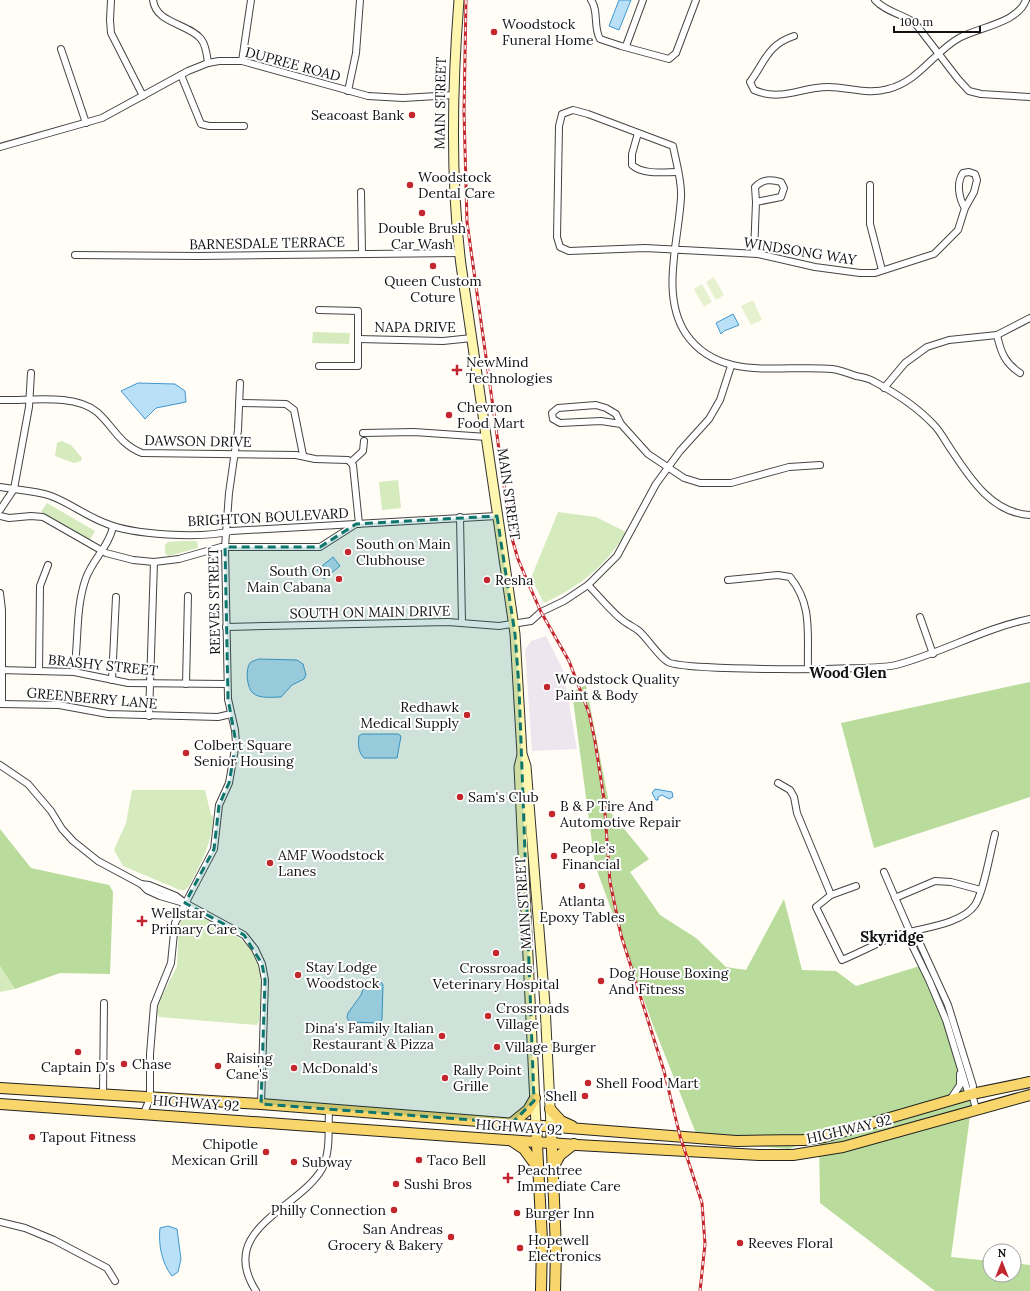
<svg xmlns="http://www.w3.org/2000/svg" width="1030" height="1291" font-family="Lora,serif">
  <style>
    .industrial { fill: #eee6ef }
    .green { fill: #d5ebbd }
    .forest { fill: #b9dc9c }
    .pitch { fill: #e6f2cf }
    .water { fill: #b9e0f7; stroke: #3f96cf }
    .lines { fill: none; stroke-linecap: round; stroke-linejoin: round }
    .minor-casing { stroke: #444; stroke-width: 8 }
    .secondary-casing { stroke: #333; stroke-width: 11 }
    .primary-casing { stroke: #222; stroke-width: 12 }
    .minor { stroke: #fff; stroke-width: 6 }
    .secondary { stroke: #fff6b0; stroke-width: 9 }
    .primary { stroke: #f9d66b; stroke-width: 10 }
    .rail-casing { stroke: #c4262e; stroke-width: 3 }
    .rail { stroke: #fff; stroke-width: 1.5; stroke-dasharray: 4.5; stroke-linecap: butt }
    .marked { fill: #0f766e; fill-opacity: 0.2; stroke: #0f766e; stroke-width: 3; stroke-dasharray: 8 5; stroke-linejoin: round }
    .poi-dot { fill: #c4262e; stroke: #fff; stroke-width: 1.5 }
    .labels { text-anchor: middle; stroke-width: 4; stroke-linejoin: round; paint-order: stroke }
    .poi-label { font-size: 14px; fill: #111; stroke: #fff; text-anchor: start }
    .street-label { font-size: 14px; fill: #111; stroke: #fff }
    .neighbourhood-label { font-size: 15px; font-weight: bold; fill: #111; stroke: #fff }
  </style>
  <rect width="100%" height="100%" fill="#fffdf5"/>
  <polygon class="industrial" points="546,636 563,670 577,749 532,751 525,650 531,641"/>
  <g class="green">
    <polygon points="313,332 350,333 349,344 312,343"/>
    <polygon points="61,441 71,445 82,458 81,461 74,463 55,456 57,443"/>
    <polygon points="398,480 401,508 382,510 379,482"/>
    <polygon points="47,503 95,531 90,540 41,512"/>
    <path d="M558,512L596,517L626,532C605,567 580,586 544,603L531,578Z"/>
    <polygon points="182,541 197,541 198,548 168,556 165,553 165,545 168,542"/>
    <path d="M132,790H205L211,815L213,816C212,844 202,861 189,886L185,890H180L123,866L114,850L126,823Z"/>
    <path d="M186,911H191C216,924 250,936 259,966C263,983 260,1004 259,1021L257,1025L159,1017L157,1013L160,1000L177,966L179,925Z"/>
    <polygon points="0,966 15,989 0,992"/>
  </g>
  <g class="forest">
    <polygon points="1030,682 1030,797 874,848 841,723"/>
    <polygon points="586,685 611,813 649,859 630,872 660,915 696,938 726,967 746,970 784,899 802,970 836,971 856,986 929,963 973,1094 951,1257 990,1261 990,1275 1014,1275 1014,1263 1030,1265 1030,1291 935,1291 820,1203 819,1137 789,1149 699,1141 653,1025 595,865 572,692"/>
    <polygon points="0,829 31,868 109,885 113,892 110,974 60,973 15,989 0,966"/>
  </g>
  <g class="pitch">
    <polygon points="714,277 724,295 716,300 706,282"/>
    <polygon points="702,284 712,302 704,307 694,289"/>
    <polygon points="753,300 762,320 751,325 741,306"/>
  </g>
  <g class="water">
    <polygon points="619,0 631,0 619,30 609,26"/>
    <polygon points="733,314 739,325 724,331 721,334 716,323"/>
    <polygon points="138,383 175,384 185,391 186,402 156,408 145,419 121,391"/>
    <polygon points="333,557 340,566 324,579 317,570"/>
    <path d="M259,659L297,660L303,664L306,675L304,679L292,685L281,697C273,697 259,699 253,693C247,689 245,669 250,663C252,661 256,660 259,659Z"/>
    <path d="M362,734H398L401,736L397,758H364C358,752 358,744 359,736Z"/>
    <polygon points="655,789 672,792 673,797 669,799 662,795 658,797 658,800 656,800 652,793"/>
    <polygon points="373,980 381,982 383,985 382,1019 380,1023 349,1022 347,1017 348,1013 361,995 365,984"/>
    <path d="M168,1226L177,1229L181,1259L178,1272L172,1276C162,1264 158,1244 160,1228Z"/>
  </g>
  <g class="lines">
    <defs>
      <g id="minor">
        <polyline points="111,0 110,20 111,33 143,96"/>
        <path d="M153,0C156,24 188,23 201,39C206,45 207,55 208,63"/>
        <path d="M591,0C599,11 593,27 600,39L621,46L669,59L676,53L696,0"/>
        <path d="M875,0C886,12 902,14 915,23L958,79L969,91L981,94L1030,97"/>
        <path d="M794,36C767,45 765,62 750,82L754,90C782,102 800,87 828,87C848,87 868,95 888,89C918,82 934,52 959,38C979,27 1018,23 1026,0"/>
        <polyline points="626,46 643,0"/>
        <polyline points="61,49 86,123"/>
        <polyline points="242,61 251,0"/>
        <polyline points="181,75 201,124 209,126 244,126"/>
        <polyline points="348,91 356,53 360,0"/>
        <path d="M638,133L632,154V165C643,175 663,172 677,172"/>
        <polyline points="0,147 102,118 188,71 208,63 219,61 242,61 368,96 403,98 454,95"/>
        <polyline points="870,185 870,224 882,270"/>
        <polyline points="361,192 362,254"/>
        <path d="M965,208C959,199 956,183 963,173L969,172L975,174L977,180L974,192L965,208L958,230L934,254L875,273H860L815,267L758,254L645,248L569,251L560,247L557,237L559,126L562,114L573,110L588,114L673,146C676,162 682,181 681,197C679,240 660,295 686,334C720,383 782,364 832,369C840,370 848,373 856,376C861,377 868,378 873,381C894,392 918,408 934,425C940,431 944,439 948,445C968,475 990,513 1030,515"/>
        <path d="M754,253L756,202L781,197L784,188L781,182C771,179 763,179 755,187L756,202"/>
        <polyline points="75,255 198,256 460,253"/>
        <polyline points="319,310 358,311 358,366 319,366"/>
        <path d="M997,335C1001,353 1005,363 1020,373"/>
        <polyline points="358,339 443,341 472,338"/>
        <polyline points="884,388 905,363 927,347 949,340 997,335 1030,318"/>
        <path d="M0,400C28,401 74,393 97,412C113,426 120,445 142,453L296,455L315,459L348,460L353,465L359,524"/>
        <polyline points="239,403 286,404 294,410 303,455"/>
        <polyline points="621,424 601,421 560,423 553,419 552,413 558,408 596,405 606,408 616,414 621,424 648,454 684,478 700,483 731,483 789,467 820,465"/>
        <polyline points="363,433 414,432 487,437"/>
        <polyline points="351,462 363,451 364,441"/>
        <path d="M0,487C16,490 35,490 51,496C70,503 86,516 105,523C132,535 202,539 231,531L497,516"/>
        <polyline points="0,510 14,489 29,407 31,373"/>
        <polyline points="0,516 9,518 31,516 43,517 106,553 133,560 154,562 179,559 221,547 320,547 356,524"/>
        <polyline points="460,517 462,623"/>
        <path d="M728,580L778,575L790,577C813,605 807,634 808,668"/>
        <path d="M588,585C599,596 609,609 621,619C627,624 634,627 639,631C648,639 659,657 668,662C682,671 874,671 896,665C942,653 984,628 1030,619"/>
        <polyline points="0,593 2,610 2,704"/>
        <polyline points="920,617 933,654"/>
        <polyline points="226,627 448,622 499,626 531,621 541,612 564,601 588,585 617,556 656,484 680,451 709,419 720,400 731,366"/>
        <polyline points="0,670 74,672 128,683 227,684"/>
        <polyline points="39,671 40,586 48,565"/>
        <path d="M74,672C79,640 75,609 86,578C93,559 109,546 113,527"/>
        <polyline points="112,680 116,597"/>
        <polyline points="186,684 188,596"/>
        <polyline points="0,704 59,705 108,714 218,717 231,714"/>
        <polyline points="149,716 154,562"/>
        <polyline points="0,765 28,784 51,811 62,829 73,841 98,861 141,884 147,890 160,896 184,903"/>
        <polyline points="778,783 790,790 794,797 797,813 804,830 831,895"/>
        <polyline points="884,872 910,932 916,935 948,1005 973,1086 972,1094 976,1109"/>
        <polyline points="141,884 149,885 176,896 185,903 244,935 255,949 262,964 265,980 261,1104"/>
        <path d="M856,886L831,895L816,907L842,960C861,952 879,942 898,935C920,928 961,925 975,905C984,891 990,853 995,834"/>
        <polyline points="895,898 935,881 951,882 981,890"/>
        <polyline points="910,932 908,937 929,980 946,1020 967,1089 972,1094"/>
        <polyline points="103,1094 104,1003"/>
        <polyline points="950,1100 960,1085 960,1074"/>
        <polyline points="144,1113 150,1098 150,1054 154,1005 171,963 175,923 214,849 219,805 229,783 236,743 235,730 228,699 225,547 229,493 238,430 240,383"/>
        <polyline points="0,1222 25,1228 54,1240 107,1268 115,1281"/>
        <path d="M256,1291C216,1229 299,1209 322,1169C331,1152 328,1127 329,1108"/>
      </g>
      <g id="secondary">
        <path d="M459,0C452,89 450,177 461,265L515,634L522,754L526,766L545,1005L551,1126"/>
        <polyline points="522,755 519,767 536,1125"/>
      </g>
      <g id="primary">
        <polyline points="0,1088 261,1104 736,1141 804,1140 824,1137 972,1094 1030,1082"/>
        <polyline points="0,1104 577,1145 759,1155 793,1155 843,1147 1030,1095"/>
        <polyline points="550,1109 561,1121 572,1126"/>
        <polyline points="512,1123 528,1110 535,1098"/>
        <polyline points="536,1125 542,1240 541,1291"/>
        <polyline points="551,1126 556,1250 555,1291"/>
        <polyline points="512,1141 524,1149 537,1167"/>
        <polyline points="553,1168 560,1155 574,1144"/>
      </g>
    </defs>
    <use href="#minor" class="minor-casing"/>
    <use href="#secondary" class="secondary-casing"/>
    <use href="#primary" class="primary-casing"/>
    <use href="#minor" class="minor"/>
    <use href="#secondary" class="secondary"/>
    <use href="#primary" class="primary"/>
    <defs>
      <polyline id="rail" points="466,0 464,112 467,222 511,535 518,559 529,585 541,612 569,661 589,713 595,741 604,799 610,882 621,935 664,1071 680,1136 702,1203 705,1244 700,1291"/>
    </defs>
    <use href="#rail" class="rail-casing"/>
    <use href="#rail" class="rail"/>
  </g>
  <path class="marked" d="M497,516L515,634L519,687L534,1101L512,1123L261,1104L265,980L262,964L244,935L185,903L214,849L219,805L229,783L236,743L228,699L225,547H320L356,524Z"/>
  <g class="poi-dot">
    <circle cx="494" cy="32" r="4"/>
    <circle cx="412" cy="115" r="4"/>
    <circle cx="410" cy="185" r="4"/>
    <circle cx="422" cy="213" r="4"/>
    <circle cx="433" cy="266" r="4"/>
    <path d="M455 364h4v4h4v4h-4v4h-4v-4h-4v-4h4z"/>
    <circle cx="449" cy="415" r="4"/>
    <circle cx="348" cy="552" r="4"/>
    <circle cx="339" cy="579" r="4"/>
    <circle cx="487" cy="580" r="4"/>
    <circle cx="547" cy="687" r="4"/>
    <circle cx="467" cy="715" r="4"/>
    <circle cx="186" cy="753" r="4"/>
    <circle cx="460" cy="797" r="4"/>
    <circle cx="552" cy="814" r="4"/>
    <circle cx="554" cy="856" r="4"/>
    <circle cx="270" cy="863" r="4"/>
    <circle cx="582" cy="886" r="4"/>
    <path d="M140 915h4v4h4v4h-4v4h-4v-4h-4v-4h4z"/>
    <circle cx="496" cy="953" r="4"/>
    <circle cx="298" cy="975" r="4"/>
    <circle cx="601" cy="981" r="4"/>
    <circle cx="488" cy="1016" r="4"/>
    <circle cx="442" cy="1036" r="4"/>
    <circle cx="497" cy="1047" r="4"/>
    <circle cx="78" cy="1052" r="4"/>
    <circle cx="124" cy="1064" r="4"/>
    <circle cx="218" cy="1066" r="4"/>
    <circle cx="294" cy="1068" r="4"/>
    <circle cx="445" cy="1078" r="4"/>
    <circle cx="588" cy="1083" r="4"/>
    <circle cx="585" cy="1096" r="4"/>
    <circle cx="32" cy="1137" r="4"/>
    <circle cx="266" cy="1152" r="4"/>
    <circle cx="419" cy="1160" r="4"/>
    <circle cx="294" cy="1162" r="4"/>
    <path d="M506 1172h4v4h4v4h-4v4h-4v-4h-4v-4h4z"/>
    <circle cx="396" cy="1184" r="4"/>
    <circle cx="394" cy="1210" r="4"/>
    <circle cx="517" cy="1213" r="4"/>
    <circle cx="451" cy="1237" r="4"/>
    <circle cx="740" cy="1243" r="4"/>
    <circle cx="520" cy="1248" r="4"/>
  </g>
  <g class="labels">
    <g class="poi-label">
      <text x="502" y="29">Woodstock<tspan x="502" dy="16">Funeral Home</tspan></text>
      <text x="404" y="120" text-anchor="end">Seacoast Bank</text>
      <text x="418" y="182">Woodstock<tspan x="418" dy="16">Dental Care</tspan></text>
      <text x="422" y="233" text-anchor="middle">Double Brush<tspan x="422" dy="16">Car Wash</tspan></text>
      <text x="433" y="286" text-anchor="middle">Queen Custom<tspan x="433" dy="16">Coture</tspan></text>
      <text x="466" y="367">NewMind<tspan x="466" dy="16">Technologies</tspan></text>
      <text x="457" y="412">Chevron<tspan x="457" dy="16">Food Mart</tspan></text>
      <text x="356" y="549">South on Main<tspan x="356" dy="16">Clubhouse</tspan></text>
      <text x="331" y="576" text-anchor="end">South On<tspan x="331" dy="16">Main Cabana</tspan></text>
      <text x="495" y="585">Resha</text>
      <text x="555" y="684">Woodstock Quality<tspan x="555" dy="16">Paint &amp; Body</tspan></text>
      <text x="459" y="712" text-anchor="end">Redhawk<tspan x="459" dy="16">Medical Supply</tspan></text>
      <text x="194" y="750">Colbert Square<tspan x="194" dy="16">Senior Housing</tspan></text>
      <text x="468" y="802">Sam's Club</text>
      <text x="560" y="811">B &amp; P Tire And<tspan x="560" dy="16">Automotive Repair</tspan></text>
      <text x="562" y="853">People's<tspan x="562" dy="16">Financial</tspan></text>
      <text x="278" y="860">AMF Woodstock<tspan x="278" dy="16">Lanes</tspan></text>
      <text x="582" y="906" text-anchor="middle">Atlanta<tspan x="582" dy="16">Epoxy Tables</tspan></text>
      <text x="151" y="918">Wellstar<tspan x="151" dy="16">Primary Care</tspan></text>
      <text x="306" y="972">Stay Lodge<tspan x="306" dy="16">Woodstock</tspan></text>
      <text x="496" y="973" text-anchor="middle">Crossroads<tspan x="496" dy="16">Veterinary Hospital</tspan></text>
      <text x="609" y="978">Dog House Boxing<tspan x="609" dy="16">And Fitness</tspan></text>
      <text x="496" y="1013">Crossroads<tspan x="496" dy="16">Village</tspan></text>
      <text x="434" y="1033" text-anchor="end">Dina's Family Italian<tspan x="434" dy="16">Restaurant &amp; Pizza</tspan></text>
      <text x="505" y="1052">Village Burger</text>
      <text x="226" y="1063">Raising<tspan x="226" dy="16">Cane's</tspan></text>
      <text x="132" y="1069">Chase</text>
      <text x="78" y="1072" text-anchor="middle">Captain D's</text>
      <text x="302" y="1073">McDonald's</text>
      <text x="453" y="1075">Rally Point<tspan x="453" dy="16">Grille</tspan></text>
      <text x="596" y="1088">Shell Food Mart</text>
      <text x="577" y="1101" text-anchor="end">Shell</text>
      <text x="40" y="1142">Tapout Fitness</text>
      <text x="258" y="1149" text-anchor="end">Chipotle<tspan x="258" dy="16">Mexican Grill</tspan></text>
      <text x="427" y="1165">Taco Bell</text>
      <text x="302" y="1167">Subway</text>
      <text x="517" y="1175">Peachtree<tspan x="517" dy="16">Immediate Care</tspan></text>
      <text x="404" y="1189">Sushi Bros</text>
      <text x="386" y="1215" text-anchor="end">Philly Connection</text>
      <text x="525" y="1218">Burger Inn</text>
      <text x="443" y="1234" text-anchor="end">San Andreas<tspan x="443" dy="16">Grocery &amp; Bakery</tspan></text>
      <text x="528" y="1245">Hopewell<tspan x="528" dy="16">Electronics</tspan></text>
      <text x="748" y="1248">Reeves Floral</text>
    </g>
    <g class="street-label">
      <text transform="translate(293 64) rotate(15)" y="5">DUPREE ROAD</text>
      <text transform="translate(440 103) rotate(-89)" y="5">MAIN STREET</text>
      <text transform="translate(267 243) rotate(-1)" y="5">BARNESDALE TERRACE</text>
      <text transform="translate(800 251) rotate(9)" y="5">WINDSONG WAY</text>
      <text x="415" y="332">NAPA DRIVE</text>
      <text transform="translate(198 441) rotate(1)" y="5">DAWSON DRIVE</text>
      <text transform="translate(509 494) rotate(82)" y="5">MAIN STREET</text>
      <text transform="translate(268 517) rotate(-3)" y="5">BRIGHTON BOULEVARD</text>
      <text transform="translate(214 601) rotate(-91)" y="5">REEVES STREET</text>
      <text transform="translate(370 612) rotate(-1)" y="5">SOUTH ON MAIN DRIVE</text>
      <text transform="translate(103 665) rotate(6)" y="5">BRASHY STREET</text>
      <text transform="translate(92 698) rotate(5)" y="5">GREENBERRY LANE</text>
      <text transform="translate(523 903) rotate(-94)" y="5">MAIN STREET</text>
      <text transform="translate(196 1103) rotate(4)" y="5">HIGHWAY 92</text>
      <text transform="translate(519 1127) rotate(4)" y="5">HIGHWAY 92</text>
      <text transform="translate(849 1129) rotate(-13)" y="5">HIGHWAY 92</text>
    </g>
    <g class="neighbourhood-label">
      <text x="848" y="678">Wood Glen</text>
      <text x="892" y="942">Skyridge</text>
    </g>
  </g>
  <g transform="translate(1002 1263)"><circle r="19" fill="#ffffff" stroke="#a0a0a0"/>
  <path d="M0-3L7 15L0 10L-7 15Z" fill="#c4262e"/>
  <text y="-6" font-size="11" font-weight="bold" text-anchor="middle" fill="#111111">N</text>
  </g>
  <path d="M894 26v6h86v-6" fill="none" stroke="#111111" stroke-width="2"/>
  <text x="900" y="26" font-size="12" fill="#111111" stroke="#ffffff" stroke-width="3" paint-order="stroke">100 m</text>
</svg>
